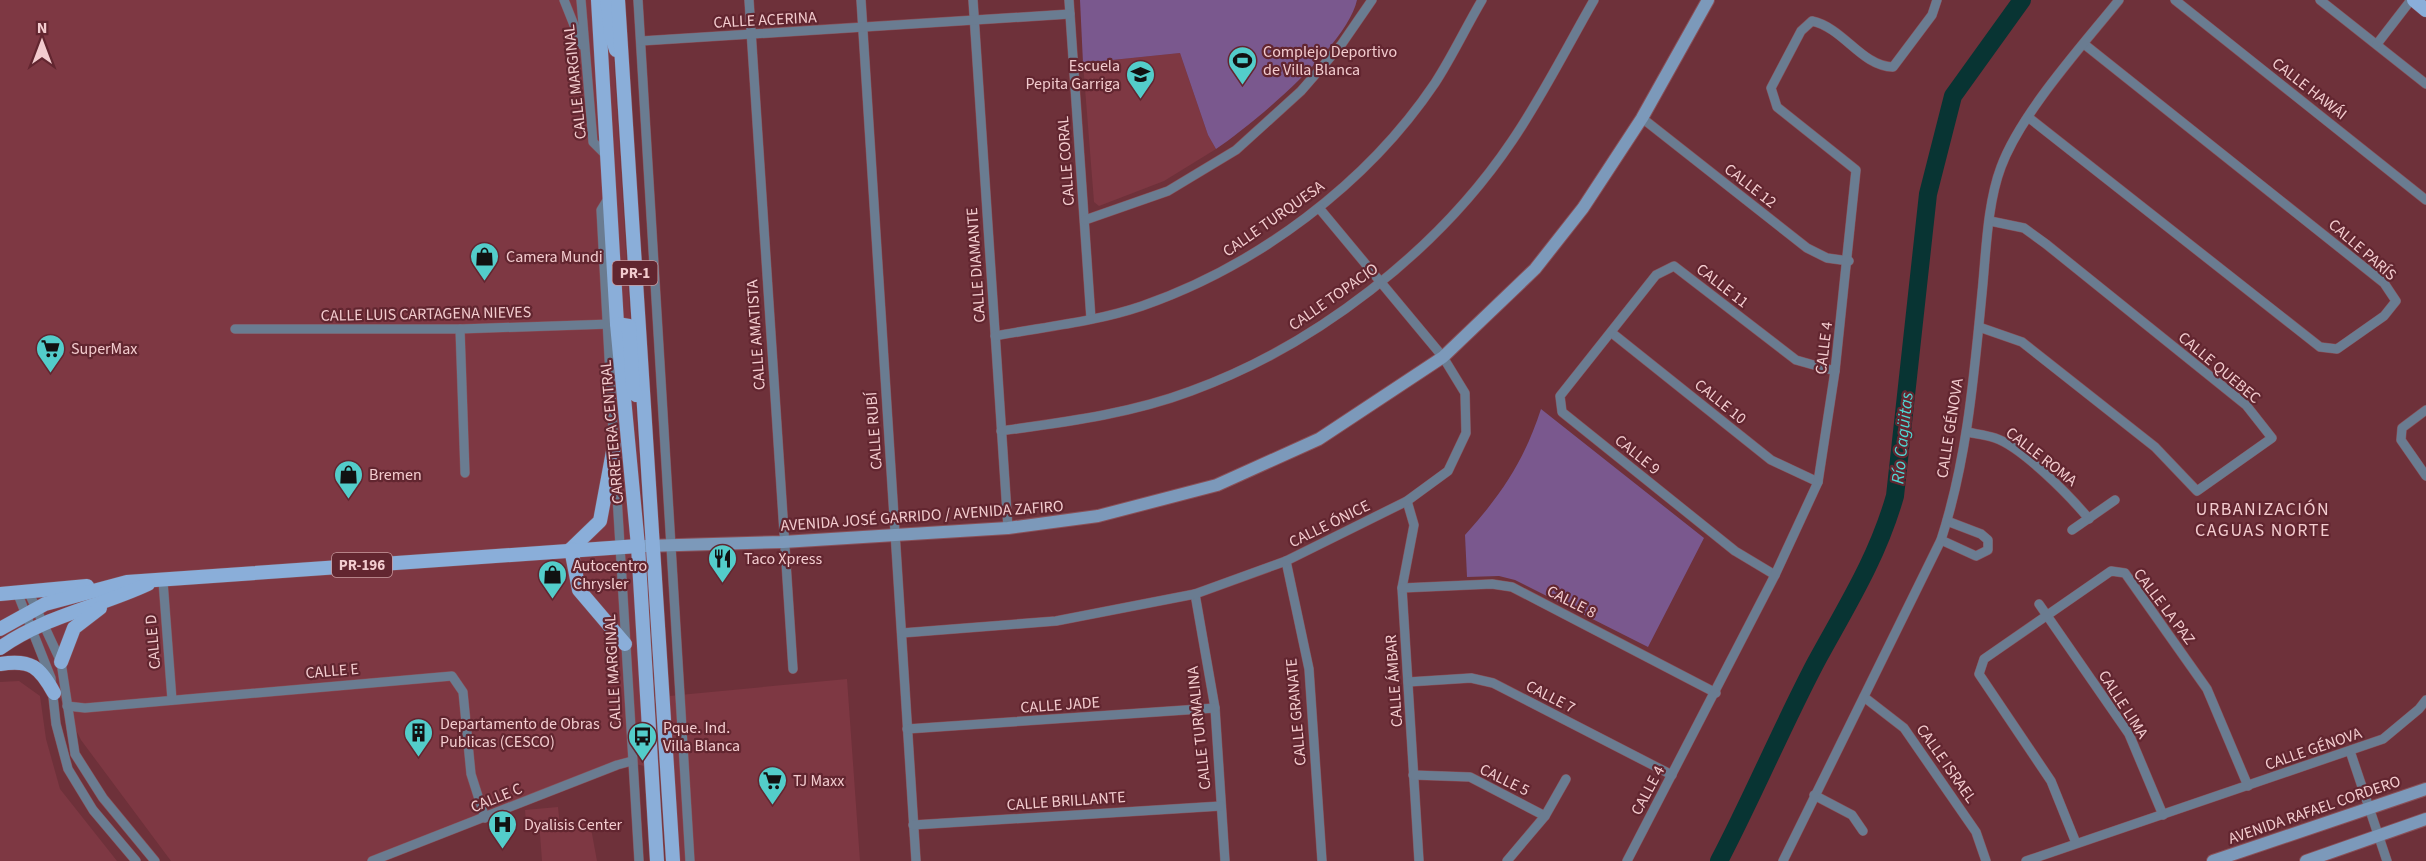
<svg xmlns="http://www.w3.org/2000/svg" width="2426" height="861" font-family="'Source Sans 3',sans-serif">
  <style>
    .built { fill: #7e3843 }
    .green { fill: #7a588e }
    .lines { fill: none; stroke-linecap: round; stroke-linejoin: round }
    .river { stroke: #083433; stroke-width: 18 }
    .street-casing { stroke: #895058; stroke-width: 10 }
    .secondary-casing { stroke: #895058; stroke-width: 14 }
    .primary-casing { stroke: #895058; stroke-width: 15 }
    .street { stroke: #6a7c91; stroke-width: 9 }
    .secondary { stroke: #7c99ba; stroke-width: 12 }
    .primary { stroke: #8aaed9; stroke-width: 14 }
    .labels { text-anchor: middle; stroke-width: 4.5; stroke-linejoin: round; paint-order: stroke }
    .shield { fill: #622630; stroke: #c89a9f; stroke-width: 1.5 }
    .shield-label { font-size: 15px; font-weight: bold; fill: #f3cccf }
    .street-label { font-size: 16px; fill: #f3cccf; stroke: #622630 }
    .poi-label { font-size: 16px; fill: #f3cccf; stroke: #622630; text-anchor: start }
    .water-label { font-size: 18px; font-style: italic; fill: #50d7d3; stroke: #622630 }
    .neighbourhood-label { font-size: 18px; letter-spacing: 1.5px; fill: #f3cccf; stroke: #622630 }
  </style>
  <rect width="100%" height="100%" fill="#6e313a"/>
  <g class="built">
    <polygon points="0,0 610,0 659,769 630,763 378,861 171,861 81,740 27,632 0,650"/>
    <polygon points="1180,53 1208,135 1216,149 1164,181 1099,206 1094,202 1083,63"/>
    <polygon points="847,679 860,861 679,861 669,696"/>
    <polygon points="19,681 40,696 46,739 60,789 117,861 0,861 0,682"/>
    <polygon points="558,807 560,826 590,823 597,861 542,861 539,821 526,822 525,810"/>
  </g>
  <g class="green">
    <path d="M1080,0H1357C1347,46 1254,123 1216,149L1208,135L1180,53L1083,63Z"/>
    <path d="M1541,409L1704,538L1648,647L1515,580L1499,576L1467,577L1465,535C1502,494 1524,461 1541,409Z"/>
  </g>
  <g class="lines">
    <path class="river" d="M1719,861C1753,796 1781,729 1815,664C1846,607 1877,559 1895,496L1928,194L1953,96L2022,0"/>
    <defs>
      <g id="street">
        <polyline points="564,0 582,45"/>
        <polyline points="581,0 593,142 607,156"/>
        <polyline points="638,0 690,861"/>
        <polyline points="749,0 793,669"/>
        <polyline points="861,0 916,861"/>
        <polyline points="973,0 1008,528"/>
        <polyline points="1069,0 1091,319"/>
        <polyline points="2175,0 2426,200"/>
        <polyline points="2320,0 2426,84"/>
        <polyline points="641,41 1070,14"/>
        <polyline points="2377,44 2411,0"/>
        <polyline points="2028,117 2320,347 2337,349 2384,316 2396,301 2384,283 2084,44"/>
        <polyline points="1642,118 1807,248 1827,258 1849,261"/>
        <polyline points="609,197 601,210 614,449"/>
        <polyline points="1085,220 1168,191 1236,150 1301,91 1341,45 1372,0"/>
        <polyline points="1979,327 2022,342 2155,447 2197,491 2272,438 2246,405 2046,244 2024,228 1990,221"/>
        <polyline points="235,329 460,329 611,324"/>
        <polyline points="460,329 465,473"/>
        <polyline points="1612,333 1771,460 1818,482"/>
        <path d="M995,336C1043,327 1095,322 1142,306C1257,266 1367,184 1435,83C1452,57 1466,27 1482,0"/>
        <polyline points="2426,410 2402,428 2401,440 2426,476"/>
        <path d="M1001,431C1065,422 1130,414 1191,391C1315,346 1438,251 1512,141C1542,97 1567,47 1594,0"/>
        <path d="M1967,432C1976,434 1986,435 1995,438C2022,447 2070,496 2089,519"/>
        <polyline points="615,463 639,861"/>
        <polyline points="1407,501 1414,525 1402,588 1419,861"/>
        <polyline points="2072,530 2115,500"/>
        <polyline points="1941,540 1976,556 1988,550 1988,540 1981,534 1947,521"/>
        <polyline points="1286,561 1309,669 1322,861"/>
        <polyline points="1775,575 1735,551 1562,412 1560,396 1656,275 1674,266 1796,360 1835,371"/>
        <polyline points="163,581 172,700"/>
        <polyline points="1402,588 1492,584 1512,587 1716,693"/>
        <polyline points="28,591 61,662 75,754 103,798 155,861"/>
        <polyline points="17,592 51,678 56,724 68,769 93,810 136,861"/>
        <polyline points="1195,594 1215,708 1225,861"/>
        <polyline points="2039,604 2129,734 2163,815"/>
        <polyline points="902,633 1056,621 1195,594 1286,561 1407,501 1448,471 1466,433 1465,393 1443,357 1319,208"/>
        <polyline points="1408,682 1471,678 1493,683 1672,775"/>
        <polyline points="1864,697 1904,728 1976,832 1986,861"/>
        <polyline points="67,706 85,708 452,676 463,692 471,774 485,818"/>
        <polyline points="907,729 1215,708"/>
        <polyline points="2350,751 2387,861"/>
        <polyline points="1413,775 1470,777 1545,816"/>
        <polyline points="1814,795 1852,815 1863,831"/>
        <polyline points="913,825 1221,806"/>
        <polyline points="2076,843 2051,781 1979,674 1984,659 2111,571 2125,573 2207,689 2248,786"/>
        <polyline points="372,861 617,765 632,761"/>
        <polyline points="1507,861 1545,816 1566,779"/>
        <path d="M1627,861L1775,575L1818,482L1835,371L1856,170L1777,107L1771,88L1801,31L1812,21C1844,28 1861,66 1893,67L1932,15L1937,0"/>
        <path d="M1783,861L1941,540C1967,460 1974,376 1982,293C1986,254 1987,204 2001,167C2021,113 2082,46 2119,0"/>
        <polyline points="2026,861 2383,739 2419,709 2426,700"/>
      </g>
      <g id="secondary">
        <polyline points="645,546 783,542 895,535 1008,528 1098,516 1217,485 1319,439 1443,357 1535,269 1583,208 1642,118 1708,0"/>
        <polyline points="2213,861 2426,789"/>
        <polyline points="2306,861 2426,819"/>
      </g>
      <g id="primary">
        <polyline points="598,0 617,324 638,546 657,861"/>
        <polyline points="607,0 611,34 616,50"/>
        <polyline points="618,0 673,861"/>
        <polyline points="2414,0 2426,10"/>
        <polyline points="617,324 629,326 633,388 636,395"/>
        <polyline points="571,549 600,521 614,446"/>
        <polyline points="571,549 579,590 625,644"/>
        <polyline points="0,594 87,586"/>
        <polyline points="0,629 45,604 127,582 638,546"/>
        <path d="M0,648C45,616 99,607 148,584"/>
        <polyline points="61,662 74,628 100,608"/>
        <path d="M0,664C31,659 40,667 54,693"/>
      </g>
    </defs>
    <use href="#street" class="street-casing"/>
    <use href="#secondary" class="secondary-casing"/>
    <use href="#primary" class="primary-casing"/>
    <use href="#street" class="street"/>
    <use href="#secondary" class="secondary"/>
    <use href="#primary" class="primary"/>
  </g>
  <defs>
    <symbol id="stadium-pin" viewBox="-11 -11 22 30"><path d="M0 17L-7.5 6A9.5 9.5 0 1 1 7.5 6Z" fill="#53cdca" stroke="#622630"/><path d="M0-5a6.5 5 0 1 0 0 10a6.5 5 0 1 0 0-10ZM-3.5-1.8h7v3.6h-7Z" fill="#111"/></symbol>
    <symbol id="school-pin" viewBox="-11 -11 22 30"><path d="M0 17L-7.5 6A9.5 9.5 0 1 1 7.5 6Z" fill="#53cdca" stroke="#622630"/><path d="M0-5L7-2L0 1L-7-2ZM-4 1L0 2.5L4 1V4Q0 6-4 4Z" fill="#111"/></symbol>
    <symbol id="shop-pin" viewBox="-11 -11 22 30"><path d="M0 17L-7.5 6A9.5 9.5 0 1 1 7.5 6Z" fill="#53cdca" stroke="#622630"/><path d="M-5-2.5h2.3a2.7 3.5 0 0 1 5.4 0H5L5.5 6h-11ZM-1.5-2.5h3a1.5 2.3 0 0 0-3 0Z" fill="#111"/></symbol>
    <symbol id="supermarket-pin" viewBox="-11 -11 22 30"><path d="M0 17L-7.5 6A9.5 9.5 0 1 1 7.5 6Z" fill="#53cdca" stroke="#622630"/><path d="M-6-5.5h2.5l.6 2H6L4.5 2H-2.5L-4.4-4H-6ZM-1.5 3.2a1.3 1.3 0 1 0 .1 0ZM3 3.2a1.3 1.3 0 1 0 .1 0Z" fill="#111"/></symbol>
    <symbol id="restaurant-pin" viewBox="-11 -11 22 30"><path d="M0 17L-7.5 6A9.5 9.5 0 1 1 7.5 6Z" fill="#53cdca" stroke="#622630"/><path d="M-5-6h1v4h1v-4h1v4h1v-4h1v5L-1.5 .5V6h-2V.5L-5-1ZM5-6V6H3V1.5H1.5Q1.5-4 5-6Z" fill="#111"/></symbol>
    <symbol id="building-pin" viewBox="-11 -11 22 30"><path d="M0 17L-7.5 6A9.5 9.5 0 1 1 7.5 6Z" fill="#53cdca" stroke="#622630"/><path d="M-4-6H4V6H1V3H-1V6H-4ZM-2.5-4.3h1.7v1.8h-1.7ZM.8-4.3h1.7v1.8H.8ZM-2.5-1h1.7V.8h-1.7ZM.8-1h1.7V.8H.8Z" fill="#111"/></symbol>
    <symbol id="bus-pin" viewBox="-11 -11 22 30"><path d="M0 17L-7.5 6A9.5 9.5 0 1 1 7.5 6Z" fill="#53cdca" stroke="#622630"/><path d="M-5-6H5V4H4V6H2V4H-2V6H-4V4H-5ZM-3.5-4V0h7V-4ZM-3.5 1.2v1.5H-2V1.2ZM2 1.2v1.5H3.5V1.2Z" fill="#111"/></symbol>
    <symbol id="hospital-pin" viewBox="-11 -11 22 30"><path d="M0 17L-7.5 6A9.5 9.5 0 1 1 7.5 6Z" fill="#53cdca" stroke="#622630"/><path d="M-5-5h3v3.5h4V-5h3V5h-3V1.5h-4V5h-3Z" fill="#111"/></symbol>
  </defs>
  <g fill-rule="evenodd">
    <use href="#stadium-pin" x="1226" y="44" width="33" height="45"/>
    <use href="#school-pin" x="1124" y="58" width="33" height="45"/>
    <use href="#shop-pin" x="468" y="240" width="33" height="45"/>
    <use href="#supermarket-pin" x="34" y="332" width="33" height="45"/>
    <use href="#shop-pin" x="332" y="458" width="33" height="45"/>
    <use href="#restaurant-pin" x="706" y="542" width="33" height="45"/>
    <use href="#shop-pin" x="536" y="558" width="33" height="45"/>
    <use href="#building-pin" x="402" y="716" width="33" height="45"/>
    <use href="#bus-pin" x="626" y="720" width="33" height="45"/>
    <use href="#supermarket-pin" x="756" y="764" width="33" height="45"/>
    <use href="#hospital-pin" x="486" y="808" width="33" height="45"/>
  </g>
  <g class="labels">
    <g class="shield">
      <rect x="612.5" y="261" width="45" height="24" rx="4.5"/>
      <rect x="332" y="553" width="60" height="24" rx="4.5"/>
    </g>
    <g class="shield-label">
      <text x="635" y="278">PR-1</text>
      <text x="362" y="570">PR-196</text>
    </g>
    <g class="street-label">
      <text transform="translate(765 19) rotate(-3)" y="6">CALLE ACERINA</text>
      <text transform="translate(574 82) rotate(-96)" y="6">CALLE MARGINAL</text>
      <text transform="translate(2310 88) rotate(38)" y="6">CALLE HAWÁI</text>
      <text transform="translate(1065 161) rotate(-94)" y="6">CALLE CORAL</text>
      <text transform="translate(1751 185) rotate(38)" y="6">CALLE 12</text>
      <text transform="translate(1273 218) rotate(-35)" y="6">CALLE TURQUESA</text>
      <text transform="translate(2363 249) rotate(41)" y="6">CALLE PARÍS</text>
      <text transform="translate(975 265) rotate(-94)" y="6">CALLE DIAMANTE</text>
      <text transform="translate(1723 285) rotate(38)" y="6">CALLE 11</text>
      <text transform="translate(1333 296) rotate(-35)" y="6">CALLE TOPACIO</text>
      <text transform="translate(426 313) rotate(-1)" y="6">CALLE LUIS CARTAGENA NIEVES</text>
      <text transform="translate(755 335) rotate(-94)" y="6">CALLE AMATISTA</text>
      <text transform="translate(1823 348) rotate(-83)" y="6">CALLE 4</text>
      <text transform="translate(2220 367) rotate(40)" y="6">CALLE QUEBEC</text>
      <text transform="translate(1721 401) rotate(39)" y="6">CALLE 10</text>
      <text transform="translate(1949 428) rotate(-81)" y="6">CALLE GÉNOVA</text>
      <text transform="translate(873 431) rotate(-94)" y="6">CALLE RUBÍ</text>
      <text transform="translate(611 432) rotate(-95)" y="6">CARRETERA CENTRAL</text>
      <text transform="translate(1638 454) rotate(39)" y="6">CALLE 9</text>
      <text transform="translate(2042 456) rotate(38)" y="6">CALLE ROMA</text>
      <text transform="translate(922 515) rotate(-4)" y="6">AVENIDA JOSÉ GARRIDO / AVENIDA ZAFIRO</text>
      <text transform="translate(1329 523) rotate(-26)" y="6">CALLE ÓNICE</text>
      <text transform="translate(1572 601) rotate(27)" y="6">CALLE 8</text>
      <text transform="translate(2165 606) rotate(53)" y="6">CALLE LA PAZ</text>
      <text transform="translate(152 642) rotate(-95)" y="6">CALLE D</text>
      <text transform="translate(332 670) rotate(-5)" y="6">CALLE E</text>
      <text transform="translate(612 672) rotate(-93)" y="6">CALLE MARGINAL</text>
      <text transform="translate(1393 681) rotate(-94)" y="6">CALLE ÁMBAR</text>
      <text transform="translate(1551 696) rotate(27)" y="6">CALLE 7</text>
      <text transform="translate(1060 704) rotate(-4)" y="6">CALLE JADE</text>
      <text transform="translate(2124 704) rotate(57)" y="6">CALLE LIMA</text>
      <text transform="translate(1295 712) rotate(-95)" y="6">CALLE GRANATE</text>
      <text transform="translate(1198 728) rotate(-96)" y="6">CALLE TURMALINA</text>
      <text transform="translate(2313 748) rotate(-19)" y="6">CALLE GÉNOVA</text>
      <text transform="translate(1947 763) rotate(55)" y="6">CALLE ISRAEL</text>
      <text transform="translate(1505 779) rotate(26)" y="6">CALLE 5</text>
      <text transform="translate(1647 790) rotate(-62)" y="6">CALLE 4</text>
      <text transform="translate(496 797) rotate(-22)" y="6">CALLE C</text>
      <text transform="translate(1066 800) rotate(-4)" y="6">CALLE BRILLANTE</text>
      <text transform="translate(2314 809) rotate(-19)" y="6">AVENIDA RAFAEL CORDERO</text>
    </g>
    <g class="poi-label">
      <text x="1263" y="57">Complejo Deportivo<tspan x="1263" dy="18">de Villa Blanca</tspan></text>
      <text x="1120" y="71" text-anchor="end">Escuela<tspan x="1120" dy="18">Pepita Garriga</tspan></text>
      <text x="506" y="262">Camera Mundi</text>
      <text x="71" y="354">SuperMax</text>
      <text x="369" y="480">Bremen</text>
      <text x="744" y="564">Taco Xpress</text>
      <text x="573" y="571">Autocentro<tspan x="573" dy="18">Chrysler</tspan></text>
      <text x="440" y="729">Departamento de Obras<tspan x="440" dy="18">Publicas (CESCO)</tspan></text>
      <text x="663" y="733">Pque. Ind.<tspan x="663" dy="18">Villa Blanca</tspan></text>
      <text x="793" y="786">TJ Maxx</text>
      <text x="524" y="830">Dyalisis Center</text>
    </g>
    <g class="water-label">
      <text transform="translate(1902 438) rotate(-84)" y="6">Río Cagüitas</text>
    </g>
    <g class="neighbourhood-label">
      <text x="2263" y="515">URBANIZACIÓN<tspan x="2263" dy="21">CAGUAS NORTE</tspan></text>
    </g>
  </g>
  <g transform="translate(42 42)" stroke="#622630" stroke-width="4.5" paint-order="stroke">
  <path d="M0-4.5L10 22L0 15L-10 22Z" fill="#f3cccf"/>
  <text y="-9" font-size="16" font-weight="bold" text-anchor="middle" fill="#f3cccf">N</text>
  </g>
</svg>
